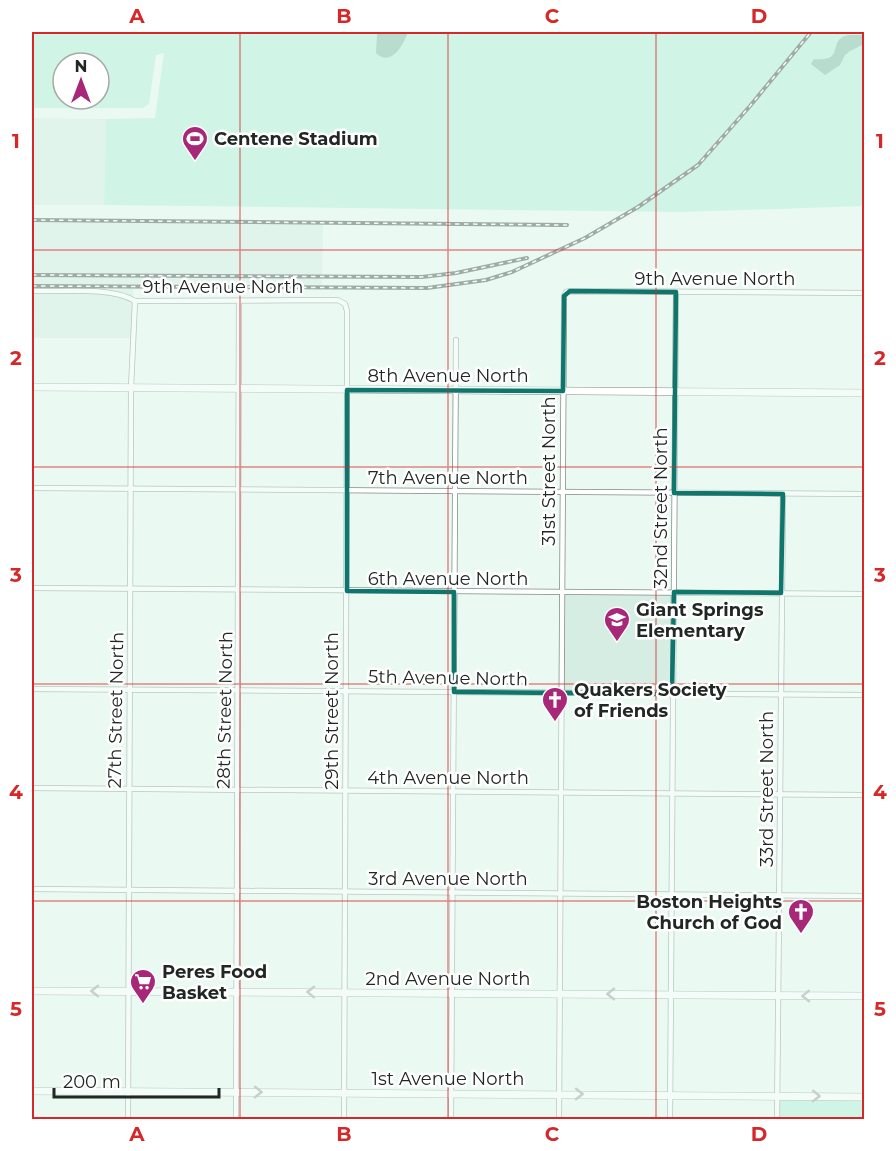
<svg xmlns="http://www.w3.org/2000/svg" width="896" height="1151" font-family="Montserrat,sans-serif">
  <style>
    .built { fill: #d5ede3 }
    .green { fill: #b1eed5; fill-rule: evenodd }
    .water { fill: #7cb9a1 }
    .lines { fill: none; stroke-linecap: round; stroke-linejoin: round }
    .street-casing { stroke: #7e8c86; stroke-width: 6 }
    .secondary-casing { stroke: #7e8c86; stroke-width: 8 }
    .street { stroke: #fff; stroke-width: 4.5 }
    .secondary { stroke: #fff; stroke-width: 7 }
    .rail-casing { stroke: #454d49; stroke-width: 4 }
    .rail { stroke: #fff; stroke-width: 1.5; stroke-dasharray: 4.5; stroke-linecap: butt }
    .oneway { stroke: #9b9e9d }
    .marked { fill: none; stroke: #0f766e; stroke-width: 4.5; stroke-linejoin: round }
    .grid { fill: none; stroke: #d62828; stroke-width: 1.5; stroke-opacity: 0.55 }
    .labels { text-anchor: middle; stroke-width: 5; stroke-linejoin: round; paint-order: stroke }
    .poi-label { font-size: 18px; font-weight: bold; fill: #212725; stroke: #fff; text-anchor: start }
    .street-label { font-size: 18px; fill: #212725; stroke: #fff }
    .neatline { fill: none; stroke: #d62828; stroke-width: 2 }
    .grid-label { font-size: 20px; text-anchor: middle; font-weight: bold; fill: #d62828 }
  </style>
  <rect width="100%" height="100%" fill="#eafaf2"/>
  <g class="built">
    <polygon points="32,118 106,119 104,205 32,205"/>
    <polygon points="32,221 323,223 322,285 32,285"/>
    <polygon points="133,289 132,338 32,338 32,291"/>
    <polygon points="674,592 672,694 561,693 561,593"/>
  </g>
  <g class="green">
    <path d="M32,32H864V206L683,212L104,205L106,119L155,118L164,53L156,55L149,104L143,108H32ZM63,63H99V99H63Z"/>
    <polygon points="778,1095 864,1097 864,1119 777,1120"/>
  </g>
  <g class="water">
    <path d="M360,32H408C404,44 391,68 376,53L377,34Z"/>
    <path d="M848,35H864V44L850,51L845,55L840,65L825,75L811,64L814,59C847,62 826,40 848,35Z"/>
  </g>
  <g class="lines">
    <defs>
      <g id="street">
        <path d="M32,291C60,292 111,286 135,301L338,300L345,304L347,311V390L344,1120"/>
        <polyline points="32,488 864,494"/>
        <polyline points="32,588 864,594"/>
        <polyline points="32,689 864,695"/>
        <polyline points="32,788 864,795"/>
        <polyline points="32,889 864,896"/>
        <polyline points="128,1120 131,388 135,301"/>
        <polyline points="236,1120 239,301"/>
        <polyline points="451,1120 456,340"/>
        <polyline points="559,1120 564,296 566,292 570,291 864,293"/>
        <polyline points="670,1120 676,292"/>
        <polyline points="777,1120 783,494"/>
      </g>
      <g id="secondary">
        <polyline points="32,387 864,393"/>
        <polyline points="32,991 864,996"/>
        <polyline points="32,1091 864,1097"/>
      </g>
    </defs>
    <use href="#street" class="street-casing"/>
    <use href="#secondary" class="secondary-casing"/>
    <use href="#street" class="street"/>
    <use href="#secondary" class="secondary"/>
    <defs>
      <g id="rail">
        <polyline points="32,220 567,225"/>
        <polyline points="32,275 422,277 456,273 527,258"/>
        <polyline points="32,286 427,288 486,280 512,272 585,238 638,207 698,165 750,106 811,32"/>
      </g>
    </defs>
    <use href="#rail" class="rail-casing"/>
    <use href="#rail" class="rail"/>
  </g>
  <defs><path id="oneway-chevron" d="M-2-3.5L2.5 0L-2 3.5" fill="none" stroke-width="1.6" stroke-linecap="round" stroke-linejoin="round" transform="scale(1.5)"/></defs>
  <g class="oneway">
    <use href="#oneway-chevron" transform="translate(95 991) rotate(180)"/>
    <use href="#oneway-chevron" transform="translate(311 992) rotate(-179)"/>
    <use href="#oneway-chevron" transform="translate(611 994) rotate(-180)"/>
    <use href="#oneway-chevron" transform="translate(806 996) rotate(179)"/>
    <use href="#oneway-chevron" transform="translate(258 1092) rotate(1)"/>
    <use href="#oneway-chevron" transform="translate(579 1094)"/>
    <use href="#oneway-chevron" transform="translate(816 1096) rotate(1)"/>
  </g>
  <path d="M0 0H896V1151H0ZM570,291L676,292L674,493L783,494L781,593L674,592L672,694L454,692V592L347,591V390L563,391L564,296Z" fill="#eafaf2" fill-opacity=".55" fill-rule="evenodd"/>
  <path class="marked" d="M570,291L676,292L674,493L783,494L781,593L674,592L672,694L454,692V592L347,591V390L563,391L564,296Z"/>
  <path class="grid" d="M240,32V1120M448,32V1120M656,32V1120M32,250H864M32,467H864M32,684H864M32,901H864"/>
  <defs>
    <symbol id="stadium-pin" viewBox="-11 -11 22 30"><path d="M0 17L-7.5 6A9.5 9.5 0 1 1 7.5 6Z" fill="#a72878" stroke="#fff"/><path d="M0-5a6.5 5 0 1 0 0 10a6.5 5 0 1 0 0-10ZM-3.5-1.8h7v3.6h-7Z" fill="#fff"/></symbol>
    <symbol id="school-pin" viewBox="-11 -11 22 30"><path d="M0 17L-7.5 6A9.5 9.5 0 1 1 7.5 6Z" fill="#a72878" stroke="#fff"/><path d="M0-5L7-2L0 1L-7-2ZM-4 1L0 2.5L4 1V4Q0 6-4 4Z" fill="#fff"/></symbol>
    <symbol id="church-pin" viewBox="-11 -11 22 30"><path d="M0 17L-7.5 6A9.5 9.5 0 1 1 7.5 6Z" fill="#a72878" stroke="#fff"/><path d="M-1.2-6h2.4v3.5h3.3v2.4h-3.3V6h-2.4V-.1h-3.3v-2.4h3.3Z" fill="#fff"/></symbol>
    <symbol id="supermarket-pin" viewBox="-11 -11 22 30"><path d="M0 17L-7.5 6A9.5 9.5 0 1 1 7.5 6Z" fill="#a72878" stroke="#fff"/><path d="M-6-5.5h2.5l.6 2H6L4.5 2H-2.5L-4.4-4H-6ZM-1.5 3.2a1.3 1.3 0 1 0 .1 0ZM3 3.2a1.3 1.3 0 1 0 .1 0Z" fill="#fff"/></symbol>
  </defs>
  <g fill-rule="evenodd">
    <use href="#stadium-pin" x="180" y="124" width="30" height="40"/>
    <use href="#school-pin" x="602" y="605" width="30" height="40"/>
    <use href="#church-pin" x="540" y="685" width="30" height="40"/>
    <use href="#church-pin" x="786" y="897" width="30" height="40"/>
    <use href="#supermarket-pin" x="128" y="967" width="30" height="40"/>
  </g>
  <g class="labels">
    <g class="poi-label">
      <text x="214" y="145">Centene Stadium</text>
      <text x="636" y="616">Giant Springs<tspan x="636" dy="21">Elementary</tspan></text>
      <text x="574" y="696">Quakers Society<tspan x="574" dy="21">of Friends</tspan></text>
      <text x="782" y="908" text-anchor="end">Boston Heights<tspan x="782" dy="21">Church of God</tspan></text>
      <text x="162" y="978">Peres Food<tspan x="162" dy="21">Basket</tspan></text>
    </g>
    <g class="street-label">
      <text x="715" y="285">9th Avenue North</text>
      <text x="223" y="293">9th Avenue North</text>
      <text x="448" y="382">8th Avenue North</text>
      <text transform="translate(549 471) rotate(-90)" y="6">31st Street North</text>
      <text x="448" y="484">7th Avenue North</text>
      <text transform="translate(661 508) rotate(-90)" y="6">32nd Street North</text>
      <text x="448" y="585">6th Avenue North</text>
      <text transform="translate(448 678) rotate(1)" y="6">5th Avenue North</text>
      <text transform="translate(116 710) rotate(-89)" y="6">27th Street North</text>
      <text transform="translate(225 710) rotate(-89)" y="6">28th Street North</text>
      <text transform="translate(332 711) rotate(-90)" y="6">29th Street North</text>
      <text x="448" y="784">4th Avenue North</text>
      <text transform="translate(767 789) rotate(-90)" y="6">33rd Street North</text>
      <text x="448" y="885">3rd Avenue North</text>
      <text x="448" y="985">2nd Avenue North</text>
      <text x="448" y="1085">1st Avenue North</text>
    </g>
  </g>
  <rect width="896" height="1151" fill="none" stroke="#ffffff" stroke-width="66"/>
  <g transform="translate(81 81)"><circle r="28" fill="#ffffff" stroke="#a6a9a8" stroke-width="1.5"/>
  <path d="M0-4.5L10 22L0 15L-10 22Z" fill="#a72878"/>
  <text y="-9" font-size="16" font-weight="bold" text-anchor="middle" fill="#212725">N</text>
  </g>
  <path d="M54 1088v9h165v-9" fill="none" stroke="#212725" stroke-width="3"/>
  <text x="63" y="1088" font-size="18" fill="#212725" stroke="#ffffff" stroke-width="4.5" paint-order="stroke">200 m</text>
  <rect x="33" y="33" width="830" height="1085" class="neatline"/>
  <g class="grid-label">
    <text x="137" y="23">A</text>
    <text x="344" y="23">B</text>
    <text x="552" y="23">C</text>
    <text x="759" y="23">D</text>
    <text x="16" y="148">1</text>
    <text x="880" y="148">1</text>
    <text x="16" y="365">2</text>
    <text x="880" y="365">2</text>
    <text x="16" y="582">3</text>
    <text x="880" y="582">3</text>
    <text x="16" y="799">4</text>
    <text x="880" y="799">4</text>
    <text x="16" y="1016">5</text>
    <text x="880" y="1016">5</text>
    <text x="137" y="1141">A</text>
    <text x="344" y="1141">B</text>
    <text x="552" y="1141">C</text>
    <text x="759" y="1141">D</text>
  </g>
</svg>
